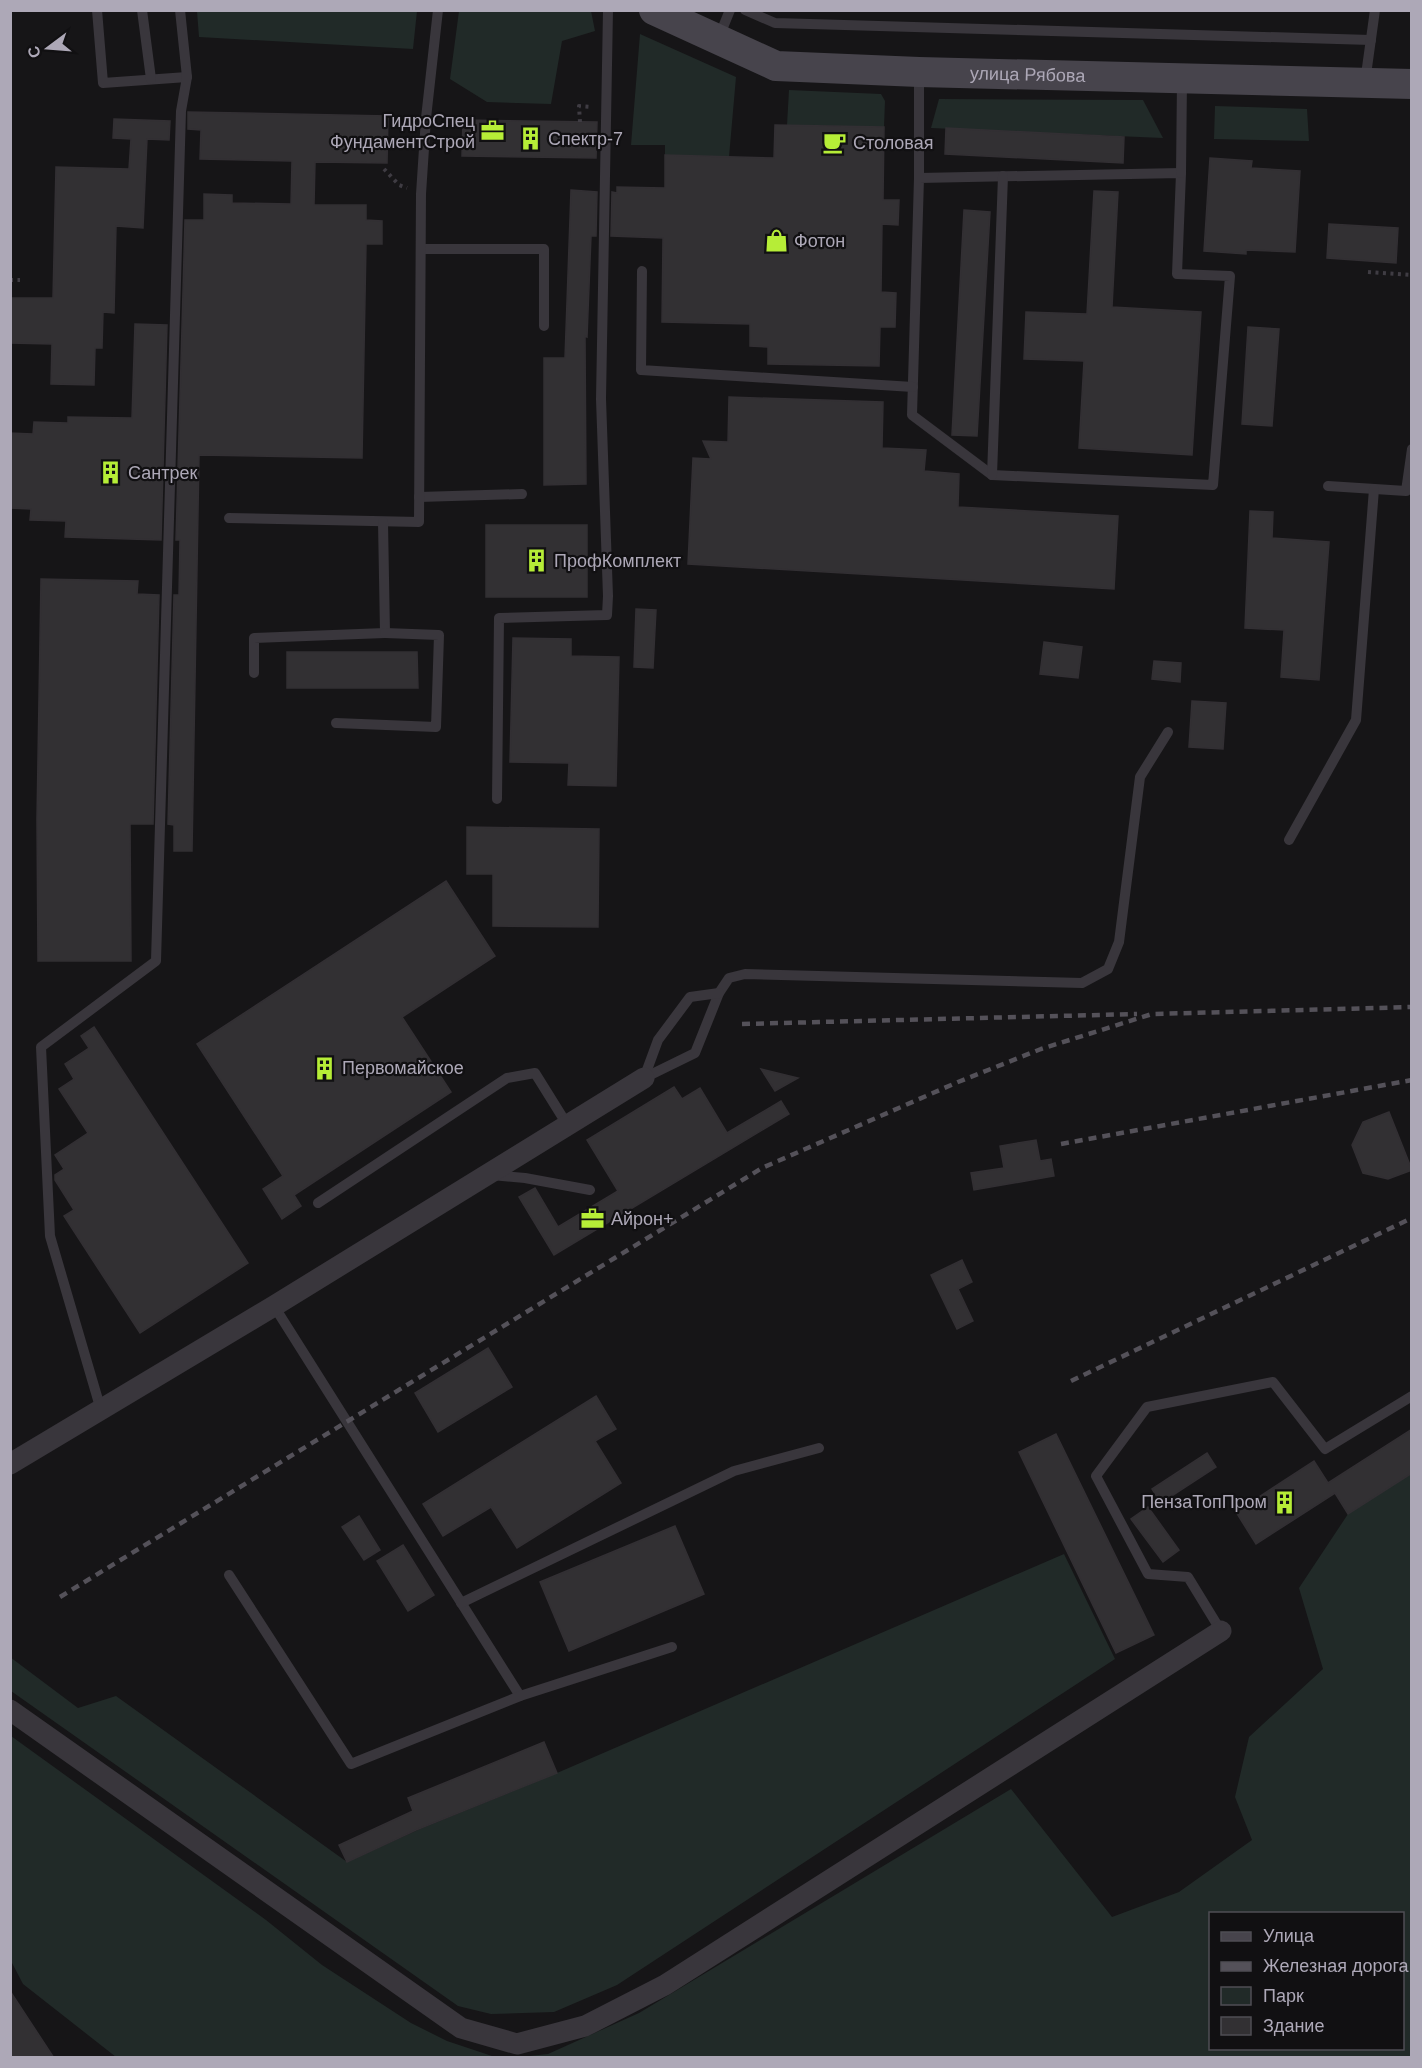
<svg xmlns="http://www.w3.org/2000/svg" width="1422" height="2068" font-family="Helvetica,sans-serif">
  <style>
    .green { fill: #212a28; fill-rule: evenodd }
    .building { fill: #323033; stroke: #322f33; stroke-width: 1.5 }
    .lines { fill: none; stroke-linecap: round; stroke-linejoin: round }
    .path { stroke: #3f3c43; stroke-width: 4; stroke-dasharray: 3 4.5; stroke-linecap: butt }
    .lane { stroke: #39363c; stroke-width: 10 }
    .street { stroke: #39363c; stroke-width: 21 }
    .secondary { stroke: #47444c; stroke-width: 30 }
    .rail { stroke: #545159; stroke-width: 4.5; stroke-dasharray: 8 6; stroke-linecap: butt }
    .labels { text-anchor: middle; stroke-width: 4.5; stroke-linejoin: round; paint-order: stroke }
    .street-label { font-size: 18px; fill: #ada8b7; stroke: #111012 }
    .poi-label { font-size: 18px; fill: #ada8b7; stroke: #111012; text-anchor: start }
  </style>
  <rect width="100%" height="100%" fill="#161517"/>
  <g class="green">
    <polygon points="197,11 197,10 417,11 413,49 199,37"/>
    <polygon points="459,11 591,11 595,31 562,41 551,104 487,102 450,79"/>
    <polygon points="640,34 736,77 729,157 665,155 665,145 631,145"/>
    <polygon points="789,90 881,94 885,101 884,127 787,125"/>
    <polygon points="939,99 1143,100 1163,138 931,128"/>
    <polygon points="1215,106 1307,109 1309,141 1214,139"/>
    <path d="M1411,1473V2057L510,2058L548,2054L639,2013L1011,1789L1112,1917L1179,1892L1252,1840L1235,1797L1249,1737L1323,1669L1299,1588L1348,1514ZM1210,1914H1402V2048H1210Z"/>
    <polygon points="1064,1554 1115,1659 617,1985 554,2012 491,2014 458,2006 11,1691 10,1657 78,1708 116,1696 347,1862 420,1829 557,1773"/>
    <polygon points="11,1736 266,1920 322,1965 411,2023 447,2041 495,2057 116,2057 23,1984 11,1961"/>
  </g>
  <g class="building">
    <polygon points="188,112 388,116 387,163 315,162 314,205 366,205 366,220 382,221 382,244 366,244 362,458 199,455 192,851 174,851 174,825 168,824 174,595 179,595 180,540 176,540 185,220 204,220 204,194 232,195 232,203 291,204 292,161 200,159 201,130 188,129"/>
    <polygon points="114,119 170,121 169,140 147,139 143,228 116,226 114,313 103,312 102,348 95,348 94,385 51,384 52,344 10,343 10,298 53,298 56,167 129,169 131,139 113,138"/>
    <polygon points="463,120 597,122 596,158 462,156"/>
    <polygon points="775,125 884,127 883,200 899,200 898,225 882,224 881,292 896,293 895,327 880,327 879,366 768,364 768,347 750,346 750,324 662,322 663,238 611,236 612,192 617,193 617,187 665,188 665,155 774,158"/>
    <polygon points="946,128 1124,137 1123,163 945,154"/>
    <polygon points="1210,158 1252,161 1251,168 1300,171 1295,252 1246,250 1246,254 1204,251"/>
    <polygon points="571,190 597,192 596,236 591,236 587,337 585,336 586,484 544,485 544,358 565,358"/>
    <polygon points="1094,191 1118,192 1112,307 1201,312 1192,455 1079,448 1084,361 1024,359 1026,312 1087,314"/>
    <polygon points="964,210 990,212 977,436 952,435"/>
    <polygon points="1329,224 1398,228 1396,263 1327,258"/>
    <polygon points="135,324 167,325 161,540 65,537 66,521 30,520 31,509 10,508 10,433 33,434 34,422 68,423 68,417 132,418"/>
    <polygon points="1248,327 1279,329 1272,426 1242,424"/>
    <polygon points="729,397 883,402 882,448 926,450 924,471 959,474 958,507 1118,516 1114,589 688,564 693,458 711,459 703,441 728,442"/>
    <polygon points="1250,511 1273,512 1272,538 1329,542 1319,680 1281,677 1284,630 1245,628"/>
    <rect x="486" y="525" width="101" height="72"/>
    <polygon points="41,579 138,581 137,594 159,595 153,824 130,824 131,961 38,961 37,819"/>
    <polygon points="636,609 656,610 653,668 634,667"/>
    <polygon points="513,638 571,639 571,656 619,657 616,786 568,785 569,763 510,762"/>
    <polygon points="1044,642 1082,647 1078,678 1040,674"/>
    <polygon points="287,652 417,652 418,688 287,688"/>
    <polygon points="1154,661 1181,663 1180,682 1152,679"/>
    <polygon points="1192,701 1226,703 1223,749 1189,747"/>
    <polygon points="467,827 599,829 598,927 493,926 493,874 467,874"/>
    <polygon points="446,881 495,956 402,1017 451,1092 294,1195 301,1206 282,1219 263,1189 283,1176 197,1044"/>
    <polygon points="94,1027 248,1263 140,1333 64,1216 74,1210 55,1180 55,1175 64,1169 55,1155 88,1133 59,1089 74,1079 65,1064 89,1048 81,1036"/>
    <polygon points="761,1069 798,1078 775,1091"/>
    <polygon points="674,1087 682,1099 700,1088 727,1133 781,1101 789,1114 554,1255 519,1197 535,1188 558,1227 618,1191 587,1140"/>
    <polygon points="1389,1112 1412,1170 1388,1179 1363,1173 1352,1145 1363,1122"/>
    <polygon points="1036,1140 1040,1161 1051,1159 1054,1176 974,1190 971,1173 1004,1168 1000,1146"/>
    <polygon points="962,1260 972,1282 958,1289 973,1321 957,1329 931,1275"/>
    <polygon points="488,1348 512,1387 438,1432 415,1393"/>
    <polygon points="596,1396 616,1429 595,1441 621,1483 517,1548 491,1507 443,1536 423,1504"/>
    <polygon points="1412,1429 1412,1473 1348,1514 1335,1493 1256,1544 1236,1512 1314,1461 1328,1483"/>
    <polygon points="1056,1434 1154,1635 1116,1653 1019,1452"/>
    <polygon points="1207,1453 1216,1467 1161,1503 1152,1489"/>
    <polygon points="1148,1507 1179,1550 1163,1562 1131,1519"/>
    <polygon points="359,1516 380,1550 364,1560 342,1527"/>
    <polygon points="675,1526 704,1594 569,1651 540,1582"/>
    <polygon points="403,1545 434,1595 408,1611 377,1561"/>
    <polygon points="544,1742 557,1773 416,1830 347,1862 339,1845 413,1811 408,1798"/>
    <polygon points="10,1991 54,2058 10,2058"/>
  </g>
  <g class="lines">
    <g class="path">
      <polyline points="580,122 579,106 592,107"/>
      <polyline points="384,169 399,185 407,188"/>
      <polyline points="1368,272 1412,275"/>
      <polyline points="10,280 20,280"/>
    </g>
    <g class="lane">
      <polyline points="97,10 103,83 187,77"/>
      <polyline points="142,10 151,79"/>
      <polyline points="745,10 775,23 1371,40"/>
      <polyline points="719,37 730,10"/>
      <polyline points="919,73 919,178 912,415 992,475 1213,485 1230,276 1177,274 1181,173 919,178"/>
      <polyline points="1365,82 1375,10"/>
      <polyline points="1181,173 1182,80"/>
      <polyline points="422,249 544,249 544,326"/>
      <polyline points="642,271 641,370 913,387"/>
      <polyline points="992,475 1003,176"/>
      <polyline points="1328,486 1406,491 1412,449"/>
      <polyline points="419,497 522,494"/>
      <polyline points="229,518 419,522 421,194 426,118 438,10"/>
      <polyline points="254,673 254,638 385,633 383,522"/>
      <polyline points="336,723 436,727 439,635 385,633"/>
      <polyline points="497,799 499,618 607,615 608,596 601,399 608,10"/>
      <polyline points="1289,840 1356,720 1374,489"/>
      <polyline points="644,1078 695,1053 719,993 729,978 745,974 1082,983 1108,969 1119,942 1140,777 1168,732"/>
      <polyline points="644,1078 658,1040 690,997 719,993"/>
      <polyline points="492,1175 525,1178 590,1190"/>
      <polyline points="318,1203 507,1078 535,1073 568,1126"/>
      <polyline points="274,1306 520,1696"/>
      <polyline points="101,1410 50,1236 41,1047 156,961 181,111 187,77 180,10"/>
      <polyline points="229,1575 351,1764 520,1696 672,1647"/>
      <polyline points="461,1603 734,1471 819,1448"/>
      <polyline points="1221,1631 1188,1577 1148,1574 1096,1476 1147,1407 1273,1382 1325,1449 1412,1396"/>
    </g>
    <g class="street">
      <polyline points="10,1464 274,1306 644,1078"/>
      <polyline points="10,1710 461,2028 517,2044 585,2026 665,1985 1221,1631"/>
    </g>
    <path class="secondary" id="s1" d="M654,10L776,66L919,72L1412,84"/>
    <g class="rail">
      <polyline points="742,1024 1137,1014"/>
      <polyline points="1061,1144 1412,1080"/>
      <polyline points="1071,1381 1412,1218"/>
      <polyline points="60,1597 762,1168 958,1082 1041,1049 1152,1014 1412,1007"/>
    </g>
  </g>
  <defs>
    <symbol id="office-bare" viewBox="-9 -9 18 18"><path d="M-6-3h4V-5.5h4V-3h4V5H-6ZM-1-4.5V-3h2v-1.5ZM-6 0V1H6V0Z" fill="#b6ed37" stroke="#111012" stroke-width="2.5" paint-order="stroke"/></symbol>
    <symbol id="building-bare" viewBox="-9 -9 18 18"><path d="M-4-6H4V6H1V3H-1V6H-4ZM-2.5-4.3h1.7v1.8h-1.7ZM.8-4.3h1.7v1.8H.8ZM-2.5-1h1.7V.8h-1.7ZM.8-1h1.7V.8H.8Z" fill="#b6ed37" stroke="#111012" stroke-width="2.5" paint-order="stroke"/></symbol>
    <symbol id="cafe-bare" viewBox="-9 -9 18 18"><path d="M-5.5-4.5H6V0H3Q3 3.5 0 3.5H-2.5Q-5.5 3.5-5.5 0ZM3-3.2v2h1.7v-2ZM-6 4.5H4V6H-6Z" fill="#b6ed37" stroke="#111012" stroke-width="2.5" paint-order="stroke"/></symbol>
    <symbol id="shop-bare" viewBox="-9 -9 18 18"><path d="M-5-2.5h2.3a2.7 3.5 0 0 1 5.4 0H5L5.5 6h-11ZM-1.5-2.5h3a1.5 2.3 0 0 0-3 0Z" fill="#b6ed37" stroke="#111012" stroke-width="2.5" paint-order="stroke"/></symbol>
  </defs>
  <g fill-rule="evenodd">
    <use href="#office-bare" x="476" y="114" width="33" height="33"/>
    <use href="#building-bare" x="514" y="122" width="33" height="33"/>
    <use href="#cafe-bare" x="818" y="126" width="33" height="33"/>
    <use href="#shop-bare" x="760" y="224" width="33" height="33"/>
    <use href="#building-bare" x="94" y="456" width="33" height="33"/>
    <use href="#building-bare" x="520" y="544" width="33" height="33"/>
    <use href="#building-bare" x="308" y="1052" width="33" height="33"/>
    <use href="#office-bare" x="576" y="1202" width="33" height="33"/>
    <use href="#building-bare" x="1268" y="1486" width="33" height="33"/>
  </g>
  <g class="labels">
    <g class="street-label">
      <text dy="6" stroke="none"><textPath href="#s1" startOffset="386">улица Рябова</textPath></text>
    </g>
    <g class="poi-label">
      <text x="475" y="127" text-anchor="end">ГидроСпец<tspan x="475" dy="21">ФундаментСтрой</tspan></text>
      <text x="548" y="145">Спектр-7</text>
      <text x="853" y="149">Столовая</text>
      <text x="794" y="247">Фотон</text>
      <text x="128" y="479">Сантрек</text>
      <text x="554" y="567">ПрофКомплект</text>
      <text x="342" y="1074">Первомайское</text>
      <text x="611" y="1225">Айрон+</text>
      <text x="1267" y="1508" text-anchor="end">ПензаТопПром</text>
    </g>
  </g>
  <rect width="1422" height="2068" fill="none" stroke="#ada8b7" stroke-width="24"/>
  <rect x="1209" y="1912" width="195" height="138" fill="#111012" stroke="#4f4d54" stroke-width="1.5"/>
  <rect x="1221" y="1932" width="30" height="9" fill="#47444c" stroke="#4f4d54" stroke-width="1.5"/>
  <text x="1263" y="1942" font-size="18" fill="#ada8b7">Улица</text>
  <rect x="1221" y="1962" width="30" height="9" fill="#545159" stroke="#4f4d54" stroke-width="1.5"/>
  <text x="1263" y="1972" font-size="18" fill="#ada8b7">Железная дорога</text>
  <rect x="1221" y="1987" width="30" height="18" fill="#212a28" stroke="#4f4d54" stroke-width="1.5"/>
  <text x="1263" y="2002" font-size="18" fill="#ada8b7">Парк</text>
  <rect x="1221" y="2017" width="30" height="18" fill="#323033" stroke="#4f4d54" stroke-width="1.5"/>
  <text x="1263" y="2032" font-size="18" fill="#ada8b7">Здание</text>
  <g transform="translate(48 48) rotate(254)" stroke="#111012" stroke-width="4.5" paint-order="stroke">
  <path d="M0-4.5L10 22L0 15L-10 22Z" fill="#ada8b7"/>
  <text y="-9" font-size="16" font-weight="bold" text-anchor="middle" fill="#ada8b7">С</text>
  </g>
</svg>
